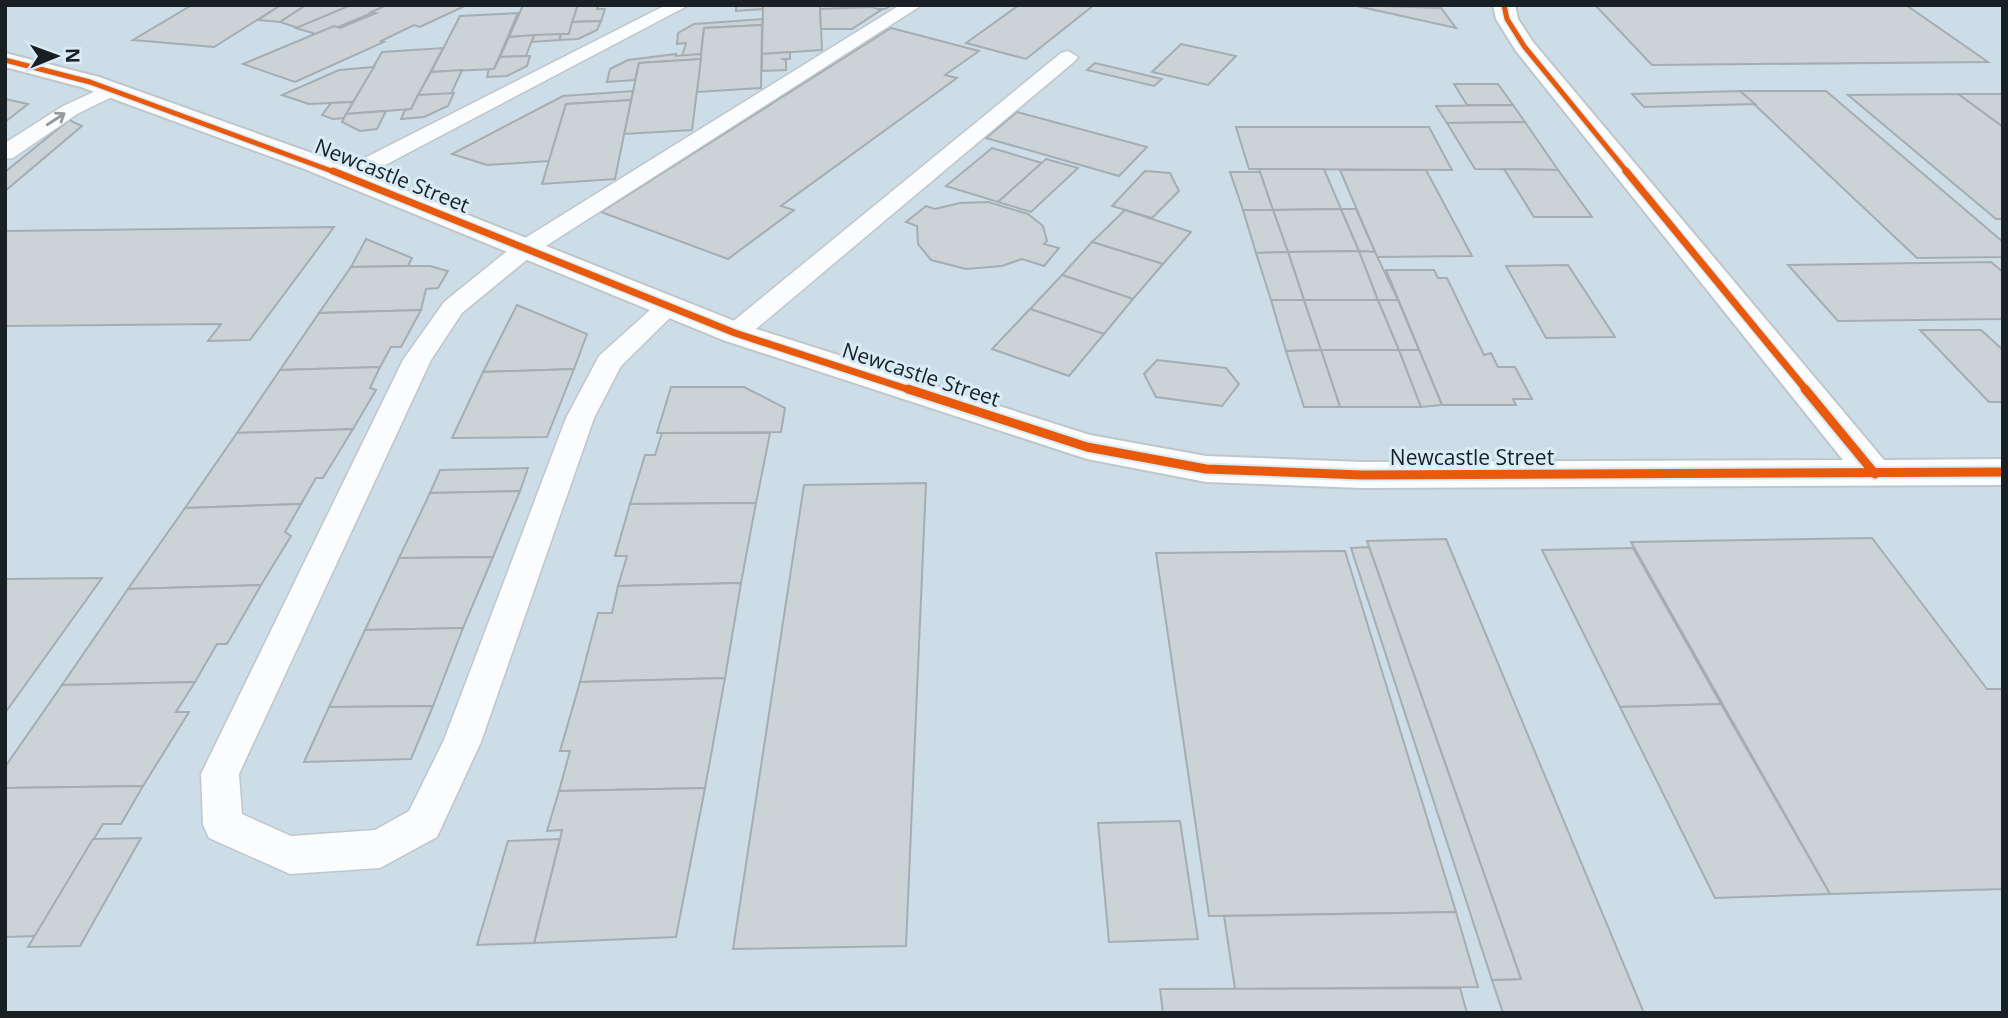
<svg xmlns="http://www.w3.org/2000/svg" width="2008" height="1018" font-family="'Open Sans',sans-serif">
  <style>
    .built { fill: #ccdde8 }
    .building { fill: #cbd3d7; stroke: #a5adb2; stroke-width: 2 }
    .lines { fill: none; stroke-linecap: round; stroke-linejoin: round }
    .service-casing { stroke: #bec6cb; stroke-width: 3 }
    .minor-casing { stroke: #bec6cb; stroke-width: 4 }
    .service { fill: #fafcfd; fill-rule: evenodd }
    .minor { fill: #fafcfd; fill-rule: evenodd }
    .cycleway-far2-casing { stroke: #d9ebf6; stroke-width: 8 }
    .cycleway-far1-casing { stroke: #d9ebf6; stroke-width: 10 }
    .cycleway-casing { stroke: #d9ebf6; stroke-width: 13 }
    .cycleway-far2 { stroke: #e8590c; stroke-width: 5 }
    .cycleway-far1 { stroke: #e8590c; stroke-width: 7 }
    .cycleway { stroke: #e8590c; stroke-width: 9 }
    .oneway { stroke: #95999b }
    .labels { text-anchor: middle; stroke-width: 6; stroke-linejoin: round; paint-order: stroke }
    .street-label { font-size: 21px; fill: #192024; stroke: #d9ebf6 }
  </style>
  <rect width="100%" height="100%" fill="#dfeaf0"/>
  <rect class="built" x="5" y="5" width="1998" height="1008"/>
  <g class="building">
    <polygon points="192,5 281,5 214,47 133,40"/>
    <polygon points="281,5 306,5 280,22 258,20"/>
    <polygon points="306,5 359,5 301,29 280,22"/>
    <polygon points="351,5 391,5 319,35 296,28"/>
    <polygon points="387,5 467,5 420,27 414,25 381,41 384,42 295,82 243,64 334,26 340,28 376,13 371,12"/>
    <polygon points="523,5 578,5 569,34 509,37"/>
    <polygon points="578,5 599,5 597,9 605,9 601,21 572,22"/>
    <polygon points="736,5 763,5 763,9 736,11"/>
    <polygon points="763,5 820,5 822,50 762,54"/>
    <polygon points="820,5 892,5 885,9 820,9"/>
    <polygon points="1019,5 1094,5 1026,59 966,43"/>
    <polygon points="1352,5 1441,8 1456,28"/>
    <polygon points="1595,5 1906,5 1988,62 1652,65"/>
    <polygon points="872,7 881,10 852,29 821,29 820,9"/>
    <polygon points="518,13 494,69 431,72 460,16"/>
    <polygon points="763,19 762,25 704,28 701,54 682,56 686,43 677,44 678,33 694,24"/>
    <polygon points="601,21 597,30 578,39 559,40 561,34 569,34 572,22"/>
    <polygon points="762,25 761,88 697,92 704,28"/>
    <polygon points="891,28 979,51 945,75 957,78 781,206 794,210 728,259 601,212"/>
    <polygon points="561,34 559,40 532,42 534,35"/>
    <polygon points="534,35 526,56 500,57 509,37"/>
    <polygon points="1181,44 1236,56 1208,85 1152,72"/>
    <polygon points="443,48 411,109 346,114 382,52"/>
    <polygon points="790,52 790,59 783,59 786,61 786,70 762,71 762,54"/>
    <polygon points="676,54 676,56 701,54 701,59 639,63 635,80 607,82 610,69 628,60"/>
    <polygon points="526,56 530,56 527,66 507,76 487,77 489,69 494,69 500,57"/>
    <polygon points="701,59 692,130 624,134 639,63"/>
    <polygon points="1095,63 1162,79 1154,86 1087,70"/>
    <polygon points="374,67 353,102 309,104 282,95 339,70"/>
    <polygon points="462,70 451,94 418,95 431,72"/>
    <polygon points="1454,84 1498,84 1513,105 1467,105"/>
    <polygon points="633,91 631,100 566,104 549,161 487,165 452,154 563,96"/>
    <polygon points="1740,91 1826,91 2003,242 2003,257 1917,258"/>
    <polygon points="1740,91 1755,104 1644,107 1632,94"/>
    <polygon points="454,93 448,106 424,117 401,119 405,110 411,109 418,95"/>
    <polygon points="1958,94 2003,94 2003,127"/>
    <polygon points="1958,94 2003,127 2003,219 1996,219 1848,95"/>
    <polygon points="5,99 28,104 5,122"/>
    <polygon points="631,100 615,179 542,184 566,104"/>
    <polygon points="353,102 344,118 333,119 322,115 331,103"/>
    <polygon points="1513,105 1525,122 1447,123 1436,106"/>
    <polygon points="386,111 377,129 360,131 342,122 346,114"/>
    <polygon points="1017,112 1147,147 1119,176 986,138"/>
    <polygon points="69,120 82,126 5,191 5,172"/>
    <polygon points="1525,122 1558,170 1475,169 1447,123"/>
    <polygon points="1236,127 1429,127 1452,170 1249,169"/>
    <polygon points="992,148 1042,163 998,202 946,186"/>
    <polygon points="1046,159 1078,168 1031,212 998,202"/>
    <polygon points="1259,169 1324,169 1341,209 1273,210"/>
    <polygon points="1504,169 1558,170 1592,217 1534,217"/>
    <polygon points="1340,170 1426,170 1472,256 1377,257"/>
    <polygon points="1145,171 1170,173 1179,191 1152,218 1112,206"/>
    <polygon points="1230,172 1260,172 1273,210 1243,210"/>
    <polygon points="988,202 1028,214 1043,226 1047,241 1044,244 1059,248 1044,266 1022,259 1002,266 966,269 931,260 918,244 917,226 906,222 926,206 935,209 960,203"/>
    <polygon points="1341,209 1359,251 1288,252 1273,210"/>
    <polygon points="1341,209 1356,209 1375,252 1359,251"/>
    <polygon points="1125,210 1191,232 1163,264 1092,242"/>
    <polygon points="1243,210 1273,210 1288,252 1256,253"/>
    <polygon points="334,227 250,340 208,341 221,324 5,326 5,231"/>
    <polygon points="366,239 412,258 408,266 351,267"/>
    <polygon points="1092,242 1163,264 1133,299 1062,275"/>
    <polygon points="1359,251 1378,300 1304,300 1288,252"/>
    <polygon points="1359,251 1375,252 1398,300 1378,300"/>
    <polygon points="1288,252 1304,300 1271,300 1256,253"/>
    <polygon points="1991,262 2003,272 2003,319 1838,321 1788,265"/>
    <polygon points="1568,265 1615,337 1546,338 1506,266"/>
    <polygon points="408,266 430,266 448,271 438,288 426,289 421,310 319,313 351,267"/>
    <polygon points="1386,270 1434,270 1438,278 1447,278 1484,355 1491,353 1498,367 1515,367 1532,399 1513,399 1516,405 1442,405"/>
    <polygon points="1062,275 1133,299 1104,334 1030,309"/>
    <polygon points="1271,300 1304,300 1321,350 1286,351"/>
    <polygon points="1304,300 1378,300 1399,350 1321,350"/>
    <polygon points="1378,300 1398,300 1419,350 1399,350"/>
    <polygon points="517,305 587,334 574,369 483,372"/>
    <polygon points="1030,309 1104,334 1069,376 992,349"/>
    <polygon points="421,310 401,347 391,347 380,367 280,370 319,313"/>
    <polygon points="1920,330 1981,330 2003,350 2003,402 1989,402"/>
    <polygon points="1321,350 1399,350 1421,407 1340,407"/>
    <polygon points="1321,350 1340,407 1304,407 1286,351"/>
    <polygon points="1399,350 1419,350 1442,405 1421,407"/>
    <polygon points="1157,360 1226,368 1239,384 1222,406 1156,397 1144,374"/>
    <polygon points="380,367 370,388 376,390 353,429 237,433 280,370"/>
    <polygon points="574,369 547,437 452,438 483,372"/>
    <polygon points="671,387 744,387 785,408 781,432 657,433"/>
    <polygon points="353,429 323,478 316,478 301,504 185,508 237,433"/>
    <polygon points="662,433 770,433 756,503 630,504 645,455 655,455"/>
    <polygon points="528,468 520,491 430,493 440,470"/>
    <polygon points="926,483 906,946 733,949 804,485"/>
    <polygon points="520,491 493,557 399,558 430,493"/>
    <polygon points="756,503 741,583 618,586 627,556 615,556 630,504"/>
    <polygon points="301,504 285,532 291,536 261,585 128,589 185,508"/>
    <polygon points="1872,538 1987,689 2003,689 2003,889 1830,894 1631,542"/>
    <polygon points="1446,539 1644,1013 1503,1013 1492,980 1521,979 1367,541"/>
    <polygon points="1369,547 1521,979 1492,980 1351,548"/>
    <polygon points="1633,548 1721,704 1620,707 1542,550"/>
    <polygon points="1345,551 1456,912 1209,916 1156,553"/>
    <polygon points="493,557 463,628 365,630 399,558"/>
    <polygon points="102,578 5,713 5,579"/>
    <polygon points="741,583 725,678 580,682 598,613 612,613 618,586"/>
    <polygon points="261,585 227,644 217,644 195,682 62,685 128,589"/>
    <polygon points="463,628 433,706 329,707 365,630"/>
    <polygon points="725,678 705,788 559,791 570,751 560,751 580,682"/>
    <polygon points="195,682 176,712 189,712 143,786 5,788 5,767 62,685"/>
    <polygon points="1721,704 1830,894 1715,898 1620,707"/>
    <polygon points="433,706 411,759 304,762 329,707"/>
    <polygon points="143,786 121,824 103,824 35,936 5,937 5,788"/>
    <polygon points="705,788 676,937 534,943 560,839 562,830 547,831 559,791"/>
    <polygon points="1180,821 1198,939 1109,942 1098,823"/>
    <polygon points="141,838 80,946 28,947 93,839"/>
    <polygon points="560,839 534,943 477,945 508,841"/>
    <polygon points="1456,912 1478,987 1235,989 1224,916"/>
    <polygon points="1460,988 1467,1013 1163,1013 1160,989"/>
  </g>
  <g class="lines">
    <defs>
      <g id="service">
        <polygon points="666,5 689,5 353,182 337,182 334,177 337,172"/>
        <polygon points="900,5 922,5 535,253 462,313 431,360 239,774 242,814 291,836 375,830 409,811 444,740 566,418 599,356 661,300 670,297 679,300 683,305 621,366 594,418 481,742 437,837 380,868 290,874 209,838 203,825 201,774 403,360 444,302 517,243"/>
        <polygon points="1068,51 1078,57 1075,61 744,339 735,341 726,339 722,333 726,327 1061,53"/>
        <polygon points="111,84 118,86 121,90 118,94 77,114 13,158 5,159 5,143 63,106"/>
      </g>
      <polygon id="minor" points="1493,5 1515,5 1518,19 1533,42 1884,460 2003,459 2003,485 1362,488 1206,482 1087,459 723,340 302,168 81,87 5,67 5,53 99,77 320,156 747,326 1090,435 1206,456 1362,462 1843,460 1516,51 1496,19"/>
    </defs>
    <use href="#service" class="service-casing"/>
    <use href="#minor" class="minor-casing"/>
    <use href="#service" class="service"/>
    <use href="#minor" class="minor"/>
    <defs>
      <g id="cycleway-far2">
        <polyline points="1504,5 1507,19 1524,46 1628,173"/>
        <polyline points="5,60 90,82 337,173"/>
      </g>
      <g id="cycleway-far1">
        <polyline points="333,171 735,333 913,391"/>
        <polyline points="1626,171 1807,391"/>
      </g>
      <g id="cycleway">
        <polyline points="908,389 1087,447 1206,469 1362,475 2003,472"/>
        <polyline points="1805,389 1875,474"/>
      </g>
    </defs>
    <use href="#cycleway-far2" class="cycleway-far2-casing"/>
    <use href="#cycleway-far1" class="cycleway-far1-casing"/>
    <use href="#cycleway" class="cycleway-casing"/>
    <use href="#cycleway-far2" class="cycleway-far2"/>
    <use href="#cycleway-far1" class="cycleway-far1"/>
    <use href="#cycleway" class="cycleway"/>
  </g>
  <defs><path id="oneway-shaft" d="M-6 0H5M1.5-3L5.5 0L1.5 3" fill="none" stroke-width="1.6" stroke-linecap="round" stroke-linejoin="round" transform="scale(1.75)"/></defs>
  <use class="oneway" href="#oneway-shaft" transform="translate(56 119) rotate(-33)"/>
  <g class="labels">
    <g class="street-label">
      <text transform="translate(392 176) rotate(22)" y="7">Newcastle Street</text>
      <text transform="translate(921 375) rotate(18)" y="7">Newcastle Street</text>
      <text x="1472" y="465">Newcastle Street</text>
    </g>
  </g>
  <rect width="2008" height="1018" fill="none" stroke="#192024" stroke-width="14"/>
  <g transform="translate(56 56) rotate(89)" stroke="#d9ebf6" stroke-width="5" paint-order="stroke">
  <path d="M0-5L12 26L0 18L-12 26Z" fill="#192024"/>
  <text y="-10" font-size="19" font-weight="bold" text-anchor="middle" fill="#192024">N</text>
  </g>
</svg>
